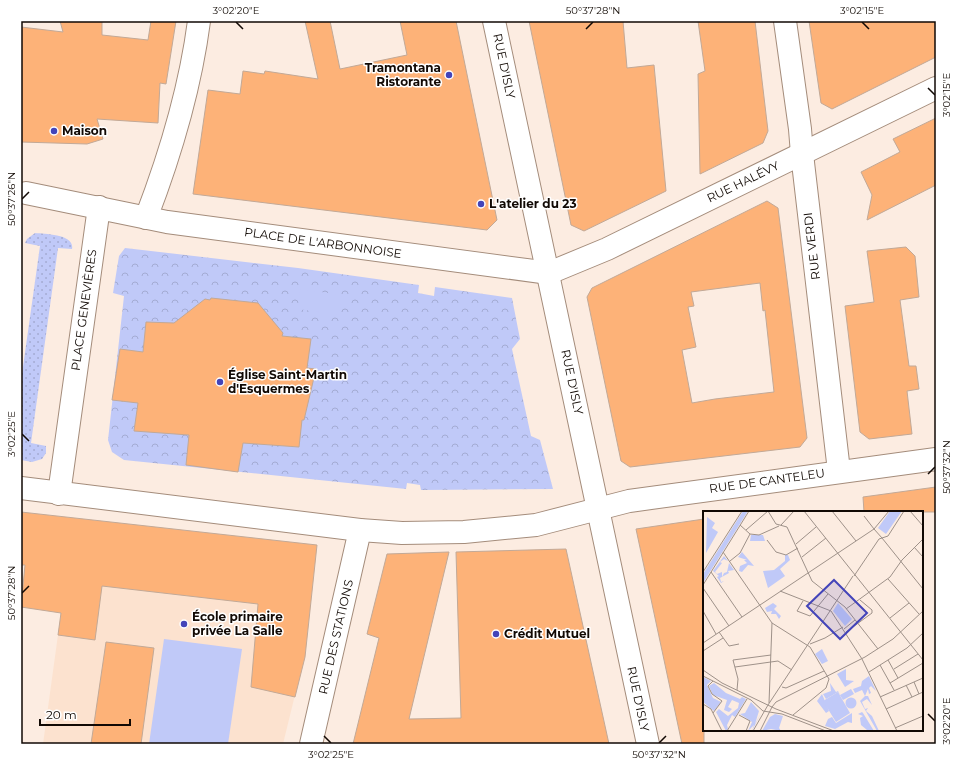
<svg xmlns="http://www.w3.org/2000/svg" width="957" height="765" font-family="Montserrat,sans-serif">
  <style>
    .built { fill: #fce2cf }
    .grass { fill: url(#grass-dots) }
    .park { fill: url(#park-crowns) }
    .garden { fill: #c0c9f8 }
    .building { fill: #fdb278; stroke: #c2a997; fill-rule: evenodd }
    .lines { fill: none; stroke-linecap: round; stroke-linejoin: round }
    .minor-casing { stroke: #a48c7b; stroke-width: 24 }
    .minor { stroke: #fff; stroke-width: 22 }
    .ticks { fill: none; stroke: #110904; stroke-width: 1.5 }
    .poi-dot { fill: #4344b9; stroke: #fff; stroke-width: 1.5 }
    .labels { text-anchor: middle; stroke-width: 3; stroke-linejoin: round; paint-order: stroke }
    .street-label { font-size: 12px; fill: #110904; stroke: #fff }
    .poi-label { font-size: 12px; font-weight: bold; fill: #110904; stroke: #fff; text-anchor: start }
    .inset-road { fill: none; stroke: #9e9189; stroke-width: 1 }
    .view { fill: #4344b9; fill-opacity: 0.15; stroke: #4344b9; stroke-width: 2 }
    .inset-edge { fill: none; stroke: #110904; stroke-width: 2 }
    .neatline { fill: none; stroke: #110904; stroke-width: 1.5 }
    .ticks-label { font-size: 10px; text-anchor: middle; fill: #110904 }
  </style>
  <defs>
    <pattern id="grass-dots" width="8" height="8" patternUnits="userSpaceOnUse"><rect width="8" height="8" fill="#c0c9f8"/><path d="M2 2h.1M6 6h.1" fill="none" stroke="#a4abd3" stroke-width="1.8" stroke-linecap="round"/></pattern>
    <pattern id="park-crowns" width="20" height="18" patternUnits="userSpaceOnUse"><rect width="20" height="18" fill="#c0c9f8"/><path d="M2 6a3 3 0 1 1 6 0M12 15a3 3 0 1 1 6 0" fill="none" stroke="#a4abd3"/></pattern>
  </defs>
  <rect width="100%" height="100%" fill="#fcece1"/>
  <polygon class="built" points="74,518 317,545 305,654 283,744 43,744"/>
  <path class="grass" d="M35,233C45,234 75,234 72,249L58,248L31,443L46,446V453L42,459L32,462L21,460V381L40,246L25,243L27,239Z"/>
  <polygon class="park" points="125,248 298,268 419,285 418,293 434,296 435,287 512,298 520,339 512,349 531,436 540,440 553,489 421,490 420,485 407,483 406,489 124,460 112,452 108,440 124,296 113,293 119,256"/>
  <g class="garden">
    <polygon points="300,289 342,295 339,315 298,309"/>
    <polygon points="164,639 242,649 228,744 149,744"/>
  </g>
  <g class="building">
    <polygon points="60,21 102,21 102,35 148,40 151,21 176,21 166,84 160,83 158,123 97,119 103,139 87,144 21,142 21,27 63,32"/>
    <polygon points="305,21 330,21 340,69 407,55 400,21 456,21 497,220 487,230 193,194 208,90 240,94 243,71 264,74 265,71 318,79"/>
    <polygon points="529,21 623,21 627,68 654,65 666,191 584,231 571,225"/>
    <polygon points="698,21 755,21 768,131 763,143 700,174 698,74 705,71"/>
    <polygon points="809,21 936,21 936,57 832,109 821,103"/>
    <polygon points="936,118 936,185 867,220 872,195 861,172 900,152 893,139"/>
    <path d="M767,201L778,208L807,438L800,447L630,467L621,461L587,297L592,288ZM760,283L763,311L765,310L774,392L715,399L692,403L682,350L696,347L688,307L694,306L691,292Z"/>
    <polygon points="906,247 915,256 919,297 900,300 909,366 916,366 919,389 907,391 912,434 869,439 860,432 845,306 874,302 867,251"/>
    <polygon points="211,298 258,303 283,333 282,336 311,339 307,368 316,369 304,420 302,420 299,447 243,443 238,472 186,465 189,435 134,431 138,403 112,400 120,349 143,352 146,322 174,323 205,299 210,300"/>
    <polygon points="936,487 936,512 864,512 863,497"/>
    <polygon points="21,512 317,545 305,657 295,697 251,687 258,604 102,586 95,640 58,635 61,613 21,607 25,565 21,565"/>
    <polygon points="704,519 704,744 682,744 636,529"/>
    <polygon points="566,549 609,744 353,744 379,638 367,634 387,554 449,552 409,719 461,718 456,552"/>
    <polygon points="106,642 154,648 141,744 91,744"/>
  </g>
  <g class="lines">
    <defs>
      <g id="minor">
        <polyline points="494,21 648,744"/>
        <polyline points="785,21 800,129 802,154 839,471"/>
        <polyline points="26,193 167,222 549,273 607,249 936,88"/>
        <path d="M146,218C171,153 190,90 199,21"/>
        <polyline points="21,488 360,530 402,533 464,532 536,525 629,501 936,459"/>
        <polyline points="59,494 99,207"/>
        <polyline points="311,744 360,530"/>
      </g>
    </defs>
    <use href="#minor" class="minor-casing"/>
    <use href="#minor" class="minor"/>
  </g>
  <path class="ticks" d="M236,22L243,29M862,22L869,29M586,29L593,22M928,88L935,95M22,199L29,192M22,434L29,441M928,474L935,467M22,593L29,586M928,714L935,721M324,736L331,743M659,743L666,736"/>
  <g class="poi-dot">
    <circle cx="449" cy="75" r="4"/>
    <circle cx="54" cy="131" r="4"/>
    <circle cx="481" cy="204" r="4"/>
    <circle cx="220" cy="382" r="4"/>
    <circle cx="184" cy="624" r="4"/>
    <circle cx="496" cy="634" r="4"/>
  </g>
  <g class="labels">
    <g class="street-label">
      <text transform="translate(504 66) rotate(78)" y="4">RUE D'ISLY</text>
      <text transform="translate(743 182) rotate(-26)" y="4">RUE HALÉVY</text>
      <text transform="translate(323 243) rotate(8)" y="4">PLACE DE L'ARBONNOISE</text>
      <text transform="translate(812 246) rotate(-97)" y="4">RUE VERDI</text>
      <text transform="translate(84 310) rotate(-82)" y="4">PLACE GENEVIÈRES</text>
      <text transform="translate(572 382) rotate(78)" y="4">RUE D'ISLY</text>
      <text transform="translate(767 481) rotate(-8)" y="4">RUE DE CANTELEU</text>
      <text transform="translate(336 637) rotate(-77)" y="4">RUE DES STATIONS</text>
      <text transform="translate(638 699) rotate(78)" y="4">RUE D'ISLY</text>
    </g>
    <g class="poi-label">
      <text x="441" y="72" text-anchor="end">Tramontana<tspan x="441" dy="14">Ristorante</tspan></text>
      <text x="62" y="135">Maison</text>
      <text x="489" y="208">L'atelier du 23</text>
      <text x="228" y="379">Église Saint-Martin<tspan x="228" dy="14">d'Esquermes</tspan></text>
      <text x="192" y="621">École primaire<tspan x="192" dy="14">privée La Salle</tspan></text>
      <text x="504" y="638">Crédit Mutuel</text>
    </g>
  </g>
  <g transform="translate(703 511)">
    <rect width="220" height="220" fill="#fcece1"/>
    <path d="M40,0H45L0,72V63ZM4,6L12,12L9,17L15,21L3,42ZM39,41L51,55L45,54L39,61L36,60L37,55L44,52L41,49H44L35,46ZM21,45L25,50L21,48L17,51L19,52L12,61L14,63L19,61V66L21,62L24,61L26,52L31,59L25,60L26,62L17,67L18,71L21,70L18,72L14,66L16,65L10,60ZM70,92L74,95L71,98L78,105L76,108L73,103H68L69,100L64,101L62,97ZM143,158V169L151,170L142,176L134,163ZM166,165L173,180L168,175L166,177L168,182L166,183L165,178L162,185L159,179L152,182L150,178L158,175L159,170ZM11,172L23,182L37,188L39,186L43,188L32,206L29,204L24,214L25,218L23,220L13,201L16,198L25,205L35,197L36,192L29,189L25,196L29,198L26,201L21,199L24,189L10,184L6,175ZM127,172L133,181L135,180L137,184L148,178L151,183L140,189L135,181L123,188L120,183L128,180ZM119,183L126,200L123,202L114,190ZM162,185H165L169,194L164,188L159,191L162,198L165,197L163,200L169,205L176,220H174L157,190ZM48,191L56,200L52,213L58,202L49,220L51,214L45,220L49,211L37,203L42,202ZM159,201L160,202L171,220L164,219L158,214L157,207L160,205L155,203ZM72,203L80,205L76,217L78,220L68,218L59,220L67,206Z" fill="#c0c9f8"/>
    <path d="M187,0H199L183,23L175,17ZM48,24H60L62,30H47ZM82,44H85L87,49L77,58L82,65L65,77L60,60L71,59L82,50ZM135,92L149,108L142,115L130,100ZM119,138L125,150L119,153L112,143ZM0,166L8,170L4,174L10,187L18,191L11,200L0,191ZM149,202V212L145,211L132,218L122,215L125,208L129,206L133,212Z" fill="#c0c9f8"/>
    <path d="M135,181L147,202L133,211L120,190ZM142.5 192a5.5 5.5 0 1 1 11 0a5.5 5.5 0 1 1-11 0Z" fill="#c0c9f8"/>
    <path class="inset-road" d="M65,0L73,13L84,16L109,70L142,96L175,138M101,0L220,149M129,0L153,30M207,0L220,15M37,14L47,23L56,24L76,15M78,14L91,0M43,19L65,0M179,27L220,78M179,27L171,18L186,0M64,29L73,41L83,44L95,37M93,33L113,16M211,36L220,46M20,41L69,112M99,46L123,27M27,50L37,42L47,23M0,61L39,0M8,61L39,106M151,65L176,28L185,25L201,0M185,68L216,103M0,74L46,0M0,77L26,115M77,80L128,100L159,148M100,90L94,100L107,105L125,83M143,98L187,66L199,49L220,28M0,100L13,123M187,107L206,92M69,112L107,136L126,168L123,177L90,204M141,118L152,109M16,121L26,135L36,133M143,121L169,102V99L157,89M0,132L171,18L161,5M107,133L122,127L140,116M0,140L20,127M159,148L194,220M185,149L195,167M177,154L191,179M32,156L75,150L89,159M191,158L215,143M0,159L19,172L73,198L131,220M166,161L204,137L220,122M0,165L48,189L60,200L79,203L123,220M10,170L5,175L9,183L19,190L10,202M211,171L216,183M187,172L220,152M203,174L209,186M79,176L83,177L121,160M34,179L35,168L30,149L68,144M177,186L220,167M66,192L69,112M0,193L8,198L19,220M65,194L150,65M69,196L73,191L162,146L190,128L220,100M183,198L220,181M36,204L47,210L43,220M192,217L220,205M24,220L44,188M50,220L65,194M57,220L69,196"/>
    <path class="view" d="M131,69L164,102L137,128L104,95Z"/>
    <rect width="220" height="220" class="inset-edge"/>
  </g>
  <rect width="957" height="765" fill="none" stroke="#ffffff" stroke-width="44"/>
  <path d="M40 719v6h90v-6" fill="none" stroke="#110904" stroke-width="2"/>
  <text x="46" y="719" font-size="12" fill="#110904" stroke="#ffffff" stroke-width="3" paint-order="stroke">20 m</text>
  <rect x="22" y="22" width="913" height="721" class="neatline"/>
  <g class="ticks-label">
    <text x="236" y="14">3°02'20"E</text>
    <text x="593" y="14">50°37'28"N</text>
    <text x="862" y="14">3°02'15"E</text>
    <text transform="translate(946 95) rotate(-90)" y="4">3°02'15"E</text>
    <text transform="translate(11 199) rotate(-90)" y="4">50°37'26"N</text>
    <text transform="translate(11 434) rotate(-90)" y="4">3°02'25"E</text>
    <text transform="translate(946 467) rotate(-90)" y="4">50°37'32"N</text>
    <text transform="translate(11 593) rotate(-90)" y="4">50°37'28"N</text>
    <text transform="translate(946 721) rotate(-90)" y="4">3°02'20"E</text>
    <text x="331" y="758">3°02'25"E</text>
    <text x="659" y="758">50°37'32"N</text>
  </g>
</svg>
